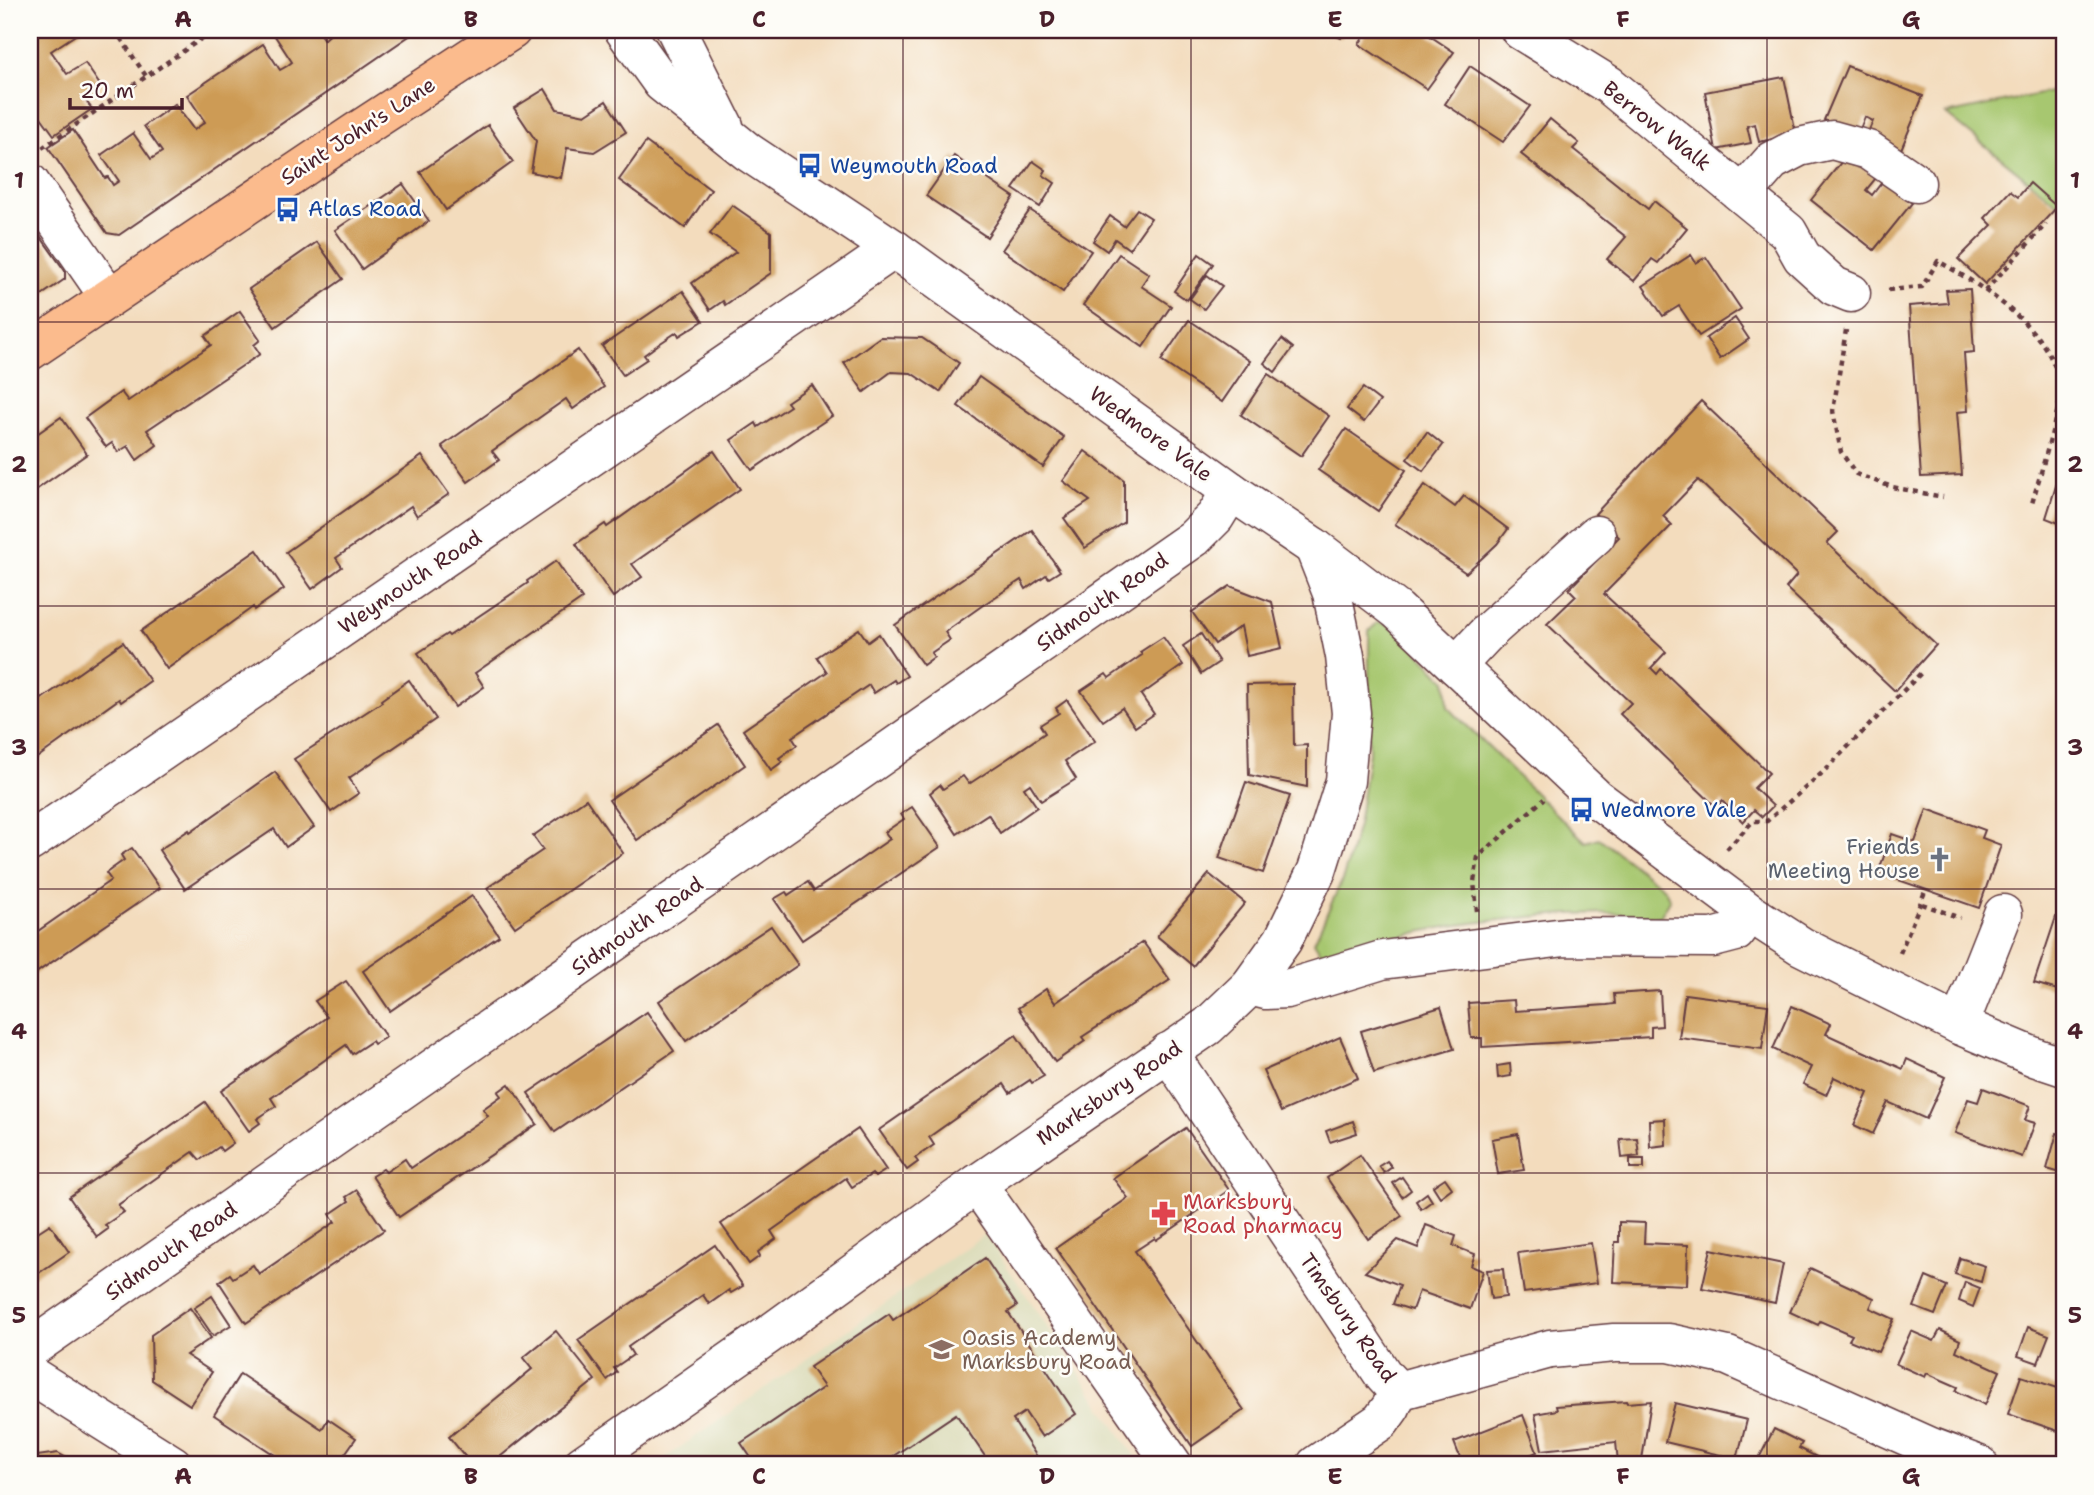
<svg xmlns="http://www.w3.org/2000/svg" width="2094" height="1495" font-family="'Shantell Sans',sans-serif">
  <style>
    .built { fill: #ddddbc }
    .green { fill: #a7c76f; stroke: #78734d; stroke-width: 2 }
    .building { fill: #cd9b55 }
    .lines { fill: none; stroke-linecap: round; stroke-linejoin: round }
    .minor-casing { stroke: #633b41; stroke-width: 41 }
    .major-casing { stroke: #633b41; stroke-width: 41 }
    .path { stroke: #633b41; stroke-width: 4.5; stroke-dasharray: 5 5; stroke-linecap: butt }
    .minor { stroke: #fff; stroke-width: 38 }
    .major { stroke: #fbbb8d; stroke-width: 38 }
    .grid { fill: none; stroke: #4a1f2b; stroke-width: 2; stroke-opacity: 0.55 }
    .labels { text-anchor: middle; stroke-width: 5; stroke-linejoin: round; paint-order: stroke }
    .street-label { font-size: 21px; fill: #4a1f2b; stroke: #fdfcf7 }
    .transit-label { font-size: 21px; fill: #164399; stroke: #fdfcf7; text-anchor: start }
    .worship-label { font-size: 21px; fill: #5b616d; stroke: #fdfcf7; text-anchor: end }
    .health-label { font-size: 21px; fill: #be3a42; stroke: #fdfcf7; text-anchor: start }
    .education-label { font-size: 21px; fill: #785e54; stroke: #fdfcf7; text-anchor: start }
    .neatline { fill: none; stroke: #4a1f2b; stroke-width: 2.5 }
    .grid-label { font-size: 23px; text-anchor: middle; font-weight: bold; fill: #4a1f2b }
  </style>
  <rect width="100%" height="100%" fill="#fdfcf7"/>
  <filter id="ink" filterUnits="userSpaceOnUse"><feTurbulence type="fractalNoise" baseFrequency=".0143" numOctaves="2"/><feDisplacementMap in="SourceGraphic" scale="14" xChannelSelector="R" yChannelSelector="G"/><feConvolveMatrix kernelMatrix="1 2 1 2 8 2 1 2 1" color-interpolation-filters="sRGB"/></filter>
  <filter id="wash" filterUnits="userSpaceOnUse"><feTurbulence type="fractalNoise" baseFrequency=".00686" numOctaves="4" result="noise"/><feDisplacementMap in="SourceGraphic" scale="28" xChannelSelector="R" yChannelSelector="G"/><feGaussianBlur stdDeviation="1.57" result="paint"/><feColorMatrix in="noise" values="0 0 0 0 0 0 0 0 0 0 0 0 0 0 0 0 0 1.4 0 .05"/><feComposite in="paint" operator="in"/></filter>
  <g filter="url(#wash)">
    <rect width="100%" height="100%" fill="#f3dcbd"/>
    <polygon class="built" points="985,1234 1141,1465 655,1465"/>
    <g class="green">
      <polygon points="2064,89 2064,209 1946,114"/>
      <path d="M1378,622L1393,626L1446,681L1448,707L1555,813L1586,842L1599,838L1665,889L1670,900L1660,917C1604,909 1546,915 1490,921C1464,924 1437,927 1411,934C1382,942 1354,952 1324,958L1314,942L1343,878L1358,825L1369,753V631Z"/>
    </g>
    <g id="blocks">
      <g class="building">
        <polygon points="30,30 83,30 51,51 67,74 85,63 100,85 83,97 92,109 54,135 30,102"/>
        <polygon points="285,30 317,30 324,40 335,30 418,30 119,235 107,233 48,147 73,130 105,178 108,177 113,185 119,181 101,155 133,133 151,159 162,152 144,126 175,104 194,130 205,122 187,95 263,44 280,70 287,66 292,62 275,36"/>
        <polygon points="1322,30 1345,30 1341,38"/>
        <polygon points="1369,30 1421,30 1454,52 1427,89 1359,44"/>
        <polygon points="1470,66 1530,106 1503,142 1445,104"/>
        <polygon points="1847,66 1923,96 1900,152 1866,137 1873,121 1865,117 1858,134 1824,120"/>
        <polygon points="1784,77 1796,134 1759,142 1755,124 1747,126 1751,143 1716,150 1705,92"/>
        <polygon points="545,89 557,109 585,115 606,101 626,132 594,152 567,148 561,178 531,172 536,141 514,108"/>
        <polygon points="1550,119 1579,143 1573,149 1648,209 1654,201 1687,228 1658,263 1652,259 1634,281 1607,259 1626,237 1521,154"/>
        <polygon points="488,125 513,162 446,210 420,172"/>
        <polygon points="646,142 711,190 685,228 619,180"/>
        <polygon points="1847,155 1876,178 1866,190 1872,195 1883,181 1912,203 1874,250 1811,200"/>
        <polygon points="954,156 1014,197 987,237 926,196"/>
        <polygon points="1033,161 1046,170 1043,175 1055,183 1040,207 1013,189"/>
        <polygon points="2030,183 2057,207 1985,284 1958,259 1992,225 1985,218 2010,191 2018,197"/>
        <polygon points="403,184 429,221 362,269 335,230"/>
        <polygon points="732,205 771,232 771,273 725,305 723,301 710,310 692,283 736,252 710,234"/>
        <polygon points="1137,209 1151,218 1129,249 1115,239 1107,251 1093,241 1110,216 1124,226"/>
        <polygon points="1030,210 1091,251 1063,292 1002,250"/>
        <polygon points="30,222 65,271 65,279 30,303"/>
        <polygon points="317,242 343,279 275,327 249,289"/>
        <polygon points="1119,254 1149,274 1141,286 1171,306 1143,347 1083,305"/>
        <polygon points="1199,254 1213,264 1187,300 1174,291"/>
        <polygon points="1691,255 1696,263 1706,257 1741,309 1699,336 1679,306 1663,316 1643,286"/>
        <polygon points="1207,275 1222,286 1204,309 1190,299"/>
        <polygon points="1970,289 1974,352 1964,353 1968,411 1957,412 1962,475 1921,477 1909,306 1948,303 1946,290"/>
        <polygon points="683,291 703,321 679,336 677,332 659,344 644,355 647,359 623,375 602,346"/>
        <polygon points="240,311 260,340 254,345 260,354 147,430 157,445 137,460 128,446 118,452 112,443 106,447 85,418 121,392 128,401 168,374 211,345 205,336"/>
        <polygon points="1735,318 1749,339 1720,359 1706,338"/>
        <polygon points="1189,320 1250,361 1222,402 1161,361"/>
        <polygon points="880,337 922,338 959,363 940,392 911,373 891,372 864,392 844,363"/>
        <polygon points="1282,339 1293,348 1275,372 1264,363"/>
        <polygon points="578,350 604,387 573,409 566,399 492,451 499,460 468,482 442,446"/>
        <polygon points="1268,374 1329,416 1301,456 1241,415"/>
        <polygon points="979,377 1064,437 1043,467 958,406"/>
        <polygon points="812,385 832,416 752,470 731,440 756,423 758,427 790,406 787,402"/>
        <polygon points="1363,388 1380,401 1364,422 1347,409"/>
        <polygon points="1701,401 1838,532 1827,543 1936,645 1895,691 1786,588 1797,575 1698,480 1663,516 1672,525 1604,594 1666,652 1651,668 1657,674 1661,669 1769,773 1754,788 1773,806 1762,817 1754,810 1743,822 1722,801 1716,807 1620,714 1631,703 1547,624 1576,596 1569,589 1619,537 1595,514"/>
        <polygon points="61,417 87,454 30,494 30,439"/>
        <polygon points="1346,429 1406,470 1378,511 1318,470"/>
        <polygon points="1427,432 1443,445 1423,471 1407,459"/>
        <polygon points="714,451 740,489 632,564 642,577 613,597 576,544 605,524 607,527"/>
        <polygon points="1085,451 1124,480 1124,522 1085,548 1064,518 1090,501 1063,481"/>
        <polygon points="422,456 449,494 417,516 411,506 336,558 342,567 312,589 286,552"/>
        <polygon points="2064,460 2064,525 2046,518"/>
        <polygon points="1425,485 1455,507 1464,496 1508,529 1497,544 1466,573 1395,524"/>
        <polygon points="1032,530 1060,571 1049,578 1046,575 1026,589 1021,580 983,605 945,632 950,640 931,653 934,657 923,665 895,625"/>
        <polygon points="257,550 284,589 254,610 253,607 167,669 141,631"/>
        <polygon points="556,561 582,599 475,673 484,687 455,707 418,653 447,634 449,636 528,583 527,581"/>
        <polygon points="1230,586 1272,602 1282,648 1247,656 1241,626 1215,644 1192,612"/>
        <polygon points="859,629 868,642 879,634 907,676 896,683 894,680 874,693 869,685 792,737 797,745 779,758 782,762 771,770 743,730 827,672 817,657"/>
        <polygon points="1201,634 1219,662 1201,674 1183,646"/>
        <polygon points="1163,637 1183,665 1141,695 1154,714 1135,727 1122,708 1103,721 1081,691 1106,674 1109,678 1142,655 1140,652"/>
        <polygon points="123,642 150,681 121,702 119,699 34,760 30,755 30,707"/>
        <polygon points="409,680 436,719 349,778 359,793 331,812 294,759 382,702 381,700"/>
        <polygon points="1293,684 1294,746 1307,745 1307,787 1249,775 1247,685"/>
        <polygon points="1067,700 1095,741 1065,761 1076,779 1041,801 1030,784 1024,788 1037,807 1000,833 988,814 957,834 930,793 940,785 943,789 963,776 969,784 1007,759 1045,733 1040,725 1059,713 1056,708"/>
        <polygon points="718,725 745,765 637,840 609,800"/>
        <polygon points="275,772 314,827 286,847 274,829 185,889 159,850 189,830 190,832"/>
        <polygon points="1246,782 1290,796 1263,873 1219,858"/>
        <polygon points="586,799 623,853 515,927 487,888 543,850 533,836"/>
        <polygon points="912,807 940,847 802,940 774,899 786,892 788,895 808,882 814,891 851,866 890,839 885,832 904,819 901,814"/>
        <polygon points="1927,809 1985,830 1982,838 2001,845 1979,908 1878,873 1892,834 1915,842"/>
        <polygon points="132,848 160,888 30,977 30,926 35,933 111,880 106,873 124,860 121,855"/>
        <polygon points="1209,874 1245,903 1193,966 1157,936"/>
        <polygon points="2064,893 2064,992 2034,983"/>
        <polygon points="472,896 499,936 390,1011 363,971"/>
        <polygon points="771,926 798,965 686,1041 659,1001"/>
        <polygon points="1143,942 1170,980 1082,1037 1085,1041 1055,1062 1018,1008 1046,989 1055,1003"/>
        <polygon points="346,981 386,1037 374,1044 372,1041 352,1054 346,1045 271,1098 276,1106 257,1119 260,1123 249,1131 221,1091 327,1017 315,1001"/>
        <polygon points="1660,991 1662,1026 1651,1027 1651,1037 1482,1047 1482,1038 1471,1038 1468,1003 1514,1000 1515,1011 1607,1005 1615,1004 1614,994"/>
        <polygon points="1685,994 1768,1005 1762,1049 1679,1038"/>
        <polygon points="1792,1006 1831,1024 1826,1034 1865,1052 1903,1069 1907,1059 1945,1077 1926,1119 1888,1102 1873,1134 1854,1125 1868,1093 1834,1077 1826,1095 1803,1084 1811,1067 1773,1049"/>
        <polygon points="1441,1007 1454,1049 1374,1073 1361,1031"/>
        <polygon points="647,1012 674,1051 555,1132 528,1093"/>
        <polygon points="1016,1035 1044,1076 1032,1083 1030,1080 1010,1093 1004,1084 929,1137 934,1145 915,1158 918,1162 907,1170 879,1130"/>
        <polygon points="1340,1037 1358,1078 1281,1112 1263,1071"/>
        <polygon points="1510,1064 1511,1076 1498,1078 1497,1066"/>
        <polygon points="509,1084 537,1124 399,1217 372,1176 383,1169 386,1172 405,1159 411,1168 488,1116 483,1109 501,1096 498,1092"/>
        <polygon points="1983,1088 2030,1106 2025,1120 2035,1123 2022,1157 1955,1133 1968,1099 1978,1102"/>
        <polygon points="205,1102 233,1143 222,1151 219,1147 200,1160 193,1152 118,1205 124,1212 105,1225 108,1229 97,1237 69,1197"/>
        <polygon points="1665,1119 1666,1145 1650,1147 1649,1120"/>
        <polygon points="1353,1121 1357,1133 1330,1142 1326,1131"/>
        <polygon points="1186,1128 1229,1190 1156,1240 1155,1238 1135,1251 1244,1410 1192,1446 1056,1248 1128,1198 1113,1178"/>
        <polygon points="858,1129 886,1170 875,1177 872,1174 852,1187 846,1178 771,1231 776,1239 758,1252 760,1256 749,1264 721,1224"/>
        <polygon points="2057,1133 2064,1135 2064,1174 2047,1169"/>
        <polygon points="1518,1134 1524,1170 1498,1174 1492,1139"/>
        <polygon points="1637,1138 1639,1156 1622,1158 1620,1139"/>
        <polygon points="1360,1155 1402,1216 1368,1239 1327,1178"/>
        <rect x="1630" y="1159" width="14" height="9"/>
        <polygon points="1387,1161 1392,1167 1384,1173 1379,1166"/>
        <polygon points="1402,1177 1411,1190 1402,1197 1393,1183"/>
        <polygon points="1445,1178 1452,1188 1440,1197 1433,1186"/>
        <polygon points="357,1190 384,1230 246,1323 219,1282 230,1274 233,1278 253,1265 259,1274 335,1222 330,1214 349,1201 346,1197"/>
        <polygon points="1427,1193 1432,1201 1421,1209 1416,1201"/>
        <polygon points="1619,1222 1645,1223 1644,1243 1688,1245 1687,1285 1613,1282 1615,1242 1619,1242"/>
        <polygon points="50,1224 69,1252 33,1277 30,1277 30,1237"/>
        <polygon points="1426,1225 1456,1236 1453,1246 1475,1254 1471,1266 1483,1271 1470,1309 1419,1291 1412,1310 1393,1304 1400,1285 1365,1272 1398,1240 1418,1248"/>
        <polygon points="1591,1243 1597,1283 1524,1293 1518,1253"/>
        <polygon points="715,1245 743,1286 731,1293 729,1290 709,1304 703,1295 666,1320 628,1347 633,1355 614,1368 617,1372 607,1380 578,1340"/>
        <polygon points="1711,1249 1783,1264 1775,1303 1702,1288"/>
        <polygon points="985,1258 1017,1306 1008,1312 1076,1414 1042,1437 1025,1412 1013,1420 1039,1460 1031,1465 991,1465 956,1414 880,1465 756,1465 741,1443 824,1387 810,1367 889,1314 893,1320"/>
        <polygon points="1960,1258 1985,1266 1981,1282 1955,1274"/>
        <polygon points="1810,1268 1874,1298 1870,1308 1894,1319 1878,1352 1849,1340 1852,1335 1820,1321 1818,1325 1790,1312"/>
        <polygon points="1503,1269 1506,1297 1491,1299 1487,1270"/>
        <polygon points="1926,1277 1947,1286 1935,1315 1914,1307"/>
        <polygon points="1965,1282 1980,1288 1973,1307 1959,1301"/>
        <polygon points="212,1296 231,1325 213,1336 194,1308"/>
        <polygon points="190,1308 211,1338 186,1355 212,1372 190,1405 152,1380 151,1335"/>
        <polygon points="2028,1327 2049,1335 2038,1363 2018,1356"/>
        <polygon points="1940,1330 1960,1340 1956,1351 2000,1371 1985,1405 1956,1391 1958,1387 1942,1380 1927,1373 1925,1377 1896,1364 1911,1331 1934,1341"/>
        <polygon points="556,1331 595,1380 490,1465 472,1465 449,1437 532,1369 523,1358"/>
        <polygon points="240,1374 322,1429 328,1419 356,1438 337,1465 290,1465 214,1415"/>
        <polygon points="2021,1376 2064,1390 2064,1433 2008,1414"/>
        <polygon points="1626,1401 1627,1403 1651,1401 1642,1460 1618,1462 1616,1442 1542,1450 1535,1414 1557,1410 1556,1406"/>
        <polygon points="1675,1403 1747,1420 1737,1459 1665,1442"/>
        <polygon points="1523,1415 1537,1452 1505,1465 1463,1465 1454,1442"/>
        <polygon points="1774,1429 1802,1443 1799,1448 1830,1464 1833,1459 1844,1465 1764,1465 1757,1462"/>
        <polygon points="58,1453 78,1465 30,1465 30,1457"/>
      </g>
    </g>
  </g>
  <g filter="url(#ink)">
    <use href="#blocks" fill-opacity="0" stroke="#633b41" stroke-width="2"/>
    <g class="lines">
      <defs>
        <g id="minor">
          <polyline points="624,30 662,83 748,152 894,249 1231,491 1314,547 1397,610 1596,798 1750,913 1801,946 1959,1025 2037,1058 2064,1067"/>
          <polyline points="676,30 724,126"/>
          <polyline points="1520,30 1609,85 1788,232 1802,257 1834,286 1851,293"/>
          <polyline points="30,183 109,297"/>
          <polyline points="1743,194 1772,161 1799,147 1832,140 1868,150 1916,183"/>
          <polyline points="1456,666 1488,632 1596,535"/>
          <polyline points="30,842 894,249"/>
          <polyline points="1250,986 1266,990 1287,989 1382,960 1565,937 1713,938 1736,932 1750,913"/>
          <polyline points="1959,1025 2003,914"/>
          <polyline points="1168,1052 1384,1376 1398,1391 1550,1349 1614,1343 1669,1343 1728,1356 1931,1447 1979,1465"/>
          <polyline points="977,1184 1173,1465"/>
          <polyline points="30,1349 1194,538 1215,517 1231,491"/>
          <polyline points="30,1375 173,1465"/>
          <polyline points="582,1465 768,1335 977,1184 1208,1026 1250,986 1283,940 1317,870 1345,781 1351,713 1345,656 1332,593 1314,547"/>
          <polyline points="1316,1465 1381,1421 1391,1407 1398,1391"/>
        </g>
        <polyline id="major" points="30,351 356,132 512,30"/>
      </defs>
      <use href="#minor" class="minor-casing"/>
      <use href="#major" class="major-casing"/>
      <g class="path">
        <polyline points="115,30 146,76"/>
        <polyline points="42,148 214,30"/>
        <path d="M1888,290L1922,287L1938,261C1984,287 2064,337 2060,398C2059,407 2056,416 2054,424C2047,452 2039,479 2031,507"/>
        <polyline points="1985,291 2046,224"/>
        <polyline points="1846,330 1833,411 1841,452 1856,474 1892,487 1943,497"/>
        <polyline points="1727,849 1753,821 1767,821 1821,774 1923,671"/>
        <polyline points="1922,904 1960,918"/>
        <polyline points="1477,911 1474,882 1478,857 1544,799"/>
        <polyline points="1900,953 1926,889"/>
      </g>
      <use href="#minor" class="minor"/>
      <use href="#major" class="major"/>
    </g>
  </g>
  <path class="grid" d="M327,30V1465M615,30V1465M903,30V1465M1191,30V1465M1479,30V1465M1767,30V1465M30,322H2064M30,606H2064M30,889H2064M30,1173H2064"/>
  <defs>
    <symbol id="bus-bare" viewBox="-9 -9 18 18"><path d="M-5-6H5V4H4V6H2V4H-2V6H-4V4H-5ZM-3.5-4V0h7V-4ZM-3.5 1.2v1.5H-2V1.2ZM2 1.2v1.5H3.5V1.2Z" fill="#1a4fb4" stroke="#fdfcf7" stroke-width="2.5" paint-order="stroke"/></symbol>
    <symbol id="church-bare" viewBox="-9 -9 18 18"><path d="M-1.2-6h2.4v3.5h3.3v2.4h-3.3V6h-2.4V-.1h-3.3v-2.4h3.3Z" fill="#6b7280" stroke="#fdfcf7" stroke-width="2.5" paint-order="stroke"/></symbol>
    <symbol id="pharmacy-bare" viewBox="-9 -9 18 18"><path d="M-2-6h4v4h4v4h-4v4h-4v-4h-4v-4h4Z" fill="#e0444e" stroke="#fdfcf7" stroke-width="2.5" paint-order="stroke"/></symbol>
    <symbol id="school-bare" viewBox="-9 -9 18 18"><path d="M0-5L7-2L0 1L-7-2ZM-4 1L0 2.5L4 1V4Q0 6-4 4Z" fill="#8d6e63" stroke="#fdfcf7" stroke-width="2.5" paint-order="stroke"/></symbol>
  </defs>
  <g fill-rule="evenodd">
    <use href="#bus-bare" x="792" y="148" width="35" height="35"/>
    <use href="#bus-bare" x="270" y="192" width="35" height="35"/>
    <use href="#bus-bare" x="1564" y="792" width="35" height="35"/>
    <use href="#church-bare" x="1922" y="842" width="35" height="35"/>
    <use href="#pharmacy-bare" x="1146" y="1196" width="35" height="35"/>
    <use href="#school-bare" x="924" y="1332" width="35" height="35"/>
  </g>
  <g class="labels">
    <g class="street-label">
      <text transform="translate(1657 126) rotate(38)" y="7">Berrow Walk</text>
      <text transform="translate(358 131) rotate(-33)" y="7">Saint John's Lane</text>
      <text transform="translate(1151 434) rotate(36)" y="7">Wedmore Vale</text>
      <text transform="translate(410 582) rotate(-34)" y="7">Weymouth Road</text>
      <text transform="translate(1102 602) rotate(-35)" y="7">Sidmouth Road</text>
      <text transform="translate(637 926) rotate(-35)" y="7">Sidmouth Road</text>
      <text transform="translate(1109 1093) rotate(-34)" y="7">Marksbury Road</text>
      <text transform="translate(171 1251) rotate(-35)" y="7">Sidmouth Road</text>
      <text transform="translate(1348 1318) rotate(55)" y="7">Timsbury Road</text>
    </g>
    <g class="transit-label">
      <text x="830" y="173">Weymouth Road</text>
      <text x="308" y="216">Atlas Road</text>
      <text x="1601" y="817">Wedmore Vale</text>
    </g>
    <g class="worship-label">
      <text x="1920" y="854">Friends<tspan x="1920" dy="24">Meeting House</tspan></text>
    </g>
    <g class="health-label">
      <text x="1183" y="1209">Marksbury<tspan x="1183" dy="24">Road pharmacy</tspan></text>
    </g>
    <g class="education-label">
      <text x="962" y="1345">Oasis Academy<tspan x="962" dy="24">Marksbury Road</tspan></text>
    </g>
  </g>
  <rect width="2094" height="1495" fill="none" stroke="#fdfcf7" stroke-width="77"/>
  <path d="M70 98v10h112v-10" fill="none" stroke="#4a1f2b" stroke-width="3.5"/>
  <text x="80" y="98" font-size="21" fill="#4a1f2b" stroke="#fdfcf7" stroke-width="5" paint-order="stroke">20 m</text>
  <rect x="38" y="38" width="2018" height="1418" class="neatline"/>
  <g class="grid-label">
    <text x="183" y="27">A</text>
    <text x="471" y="27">B</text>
    <text x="759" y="27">C</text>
    <text x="1047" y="27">D</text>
    <text x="1335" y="27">E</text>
    <text x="1623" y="27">F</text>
    <text x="1911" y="27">G</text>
    <text x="19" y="188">1</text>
    <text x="2075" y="188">1</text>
    <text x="19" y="472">2</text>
    <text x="2075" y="472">2</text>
    <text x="19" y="755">3</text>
    <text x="2075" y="755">3</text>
    <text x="19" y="1039">4</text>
    <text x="2075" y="1039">4</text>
    <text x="19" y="1323">5</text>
    <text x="2075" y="1323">5</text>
    <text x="183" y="1484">A</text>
    <text x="471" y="1484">B</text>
    <text x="759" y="1484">C</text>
    <text x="1047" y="1484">D</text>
    <text x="1335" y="1484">E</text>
    <text x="1623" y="1484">F</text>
    <text x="1911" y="1484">G</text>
  </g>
</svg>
